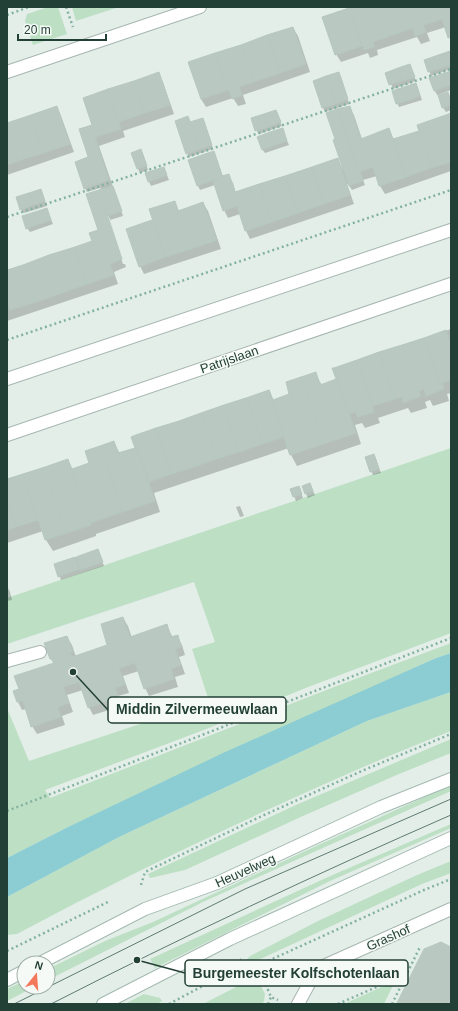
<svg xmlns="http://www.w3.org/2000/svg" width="458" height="1011" viewBox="0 0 458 1011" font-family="Helvetica,sans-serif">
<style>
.green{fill:#bddfc4}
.water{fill:#8ccdd3}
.shadow{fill:#0003;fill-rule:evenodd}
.building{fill:#b9c9c2;stroke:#b6c8bf}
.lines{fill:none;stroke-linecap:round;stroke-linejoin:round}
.minor-casing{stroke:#a6b6b0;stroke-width:14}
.secondary-casing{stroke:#a2bab0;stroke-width:14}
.path{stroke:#84b2a1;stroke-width:2.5;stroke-dasharray:2 3;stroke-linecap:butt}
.minor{stroke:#fff;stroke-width:12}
.secondary{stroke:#fff;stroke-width:12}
.tram{stroke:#5e7b72;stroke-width:1}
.labels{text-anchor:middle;stroke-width:3;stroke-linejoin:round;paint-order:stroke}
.street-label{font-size:13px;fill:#234036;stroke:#f5faf7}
.leader{fill:none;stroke:#234036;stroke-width:1.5}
.callout-dot{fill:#234036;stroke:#f5faf7;stroke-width:1.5}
.callout{fill:#f5faf7;stroke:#234036;stroke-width:1.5}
.callout-label{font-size:14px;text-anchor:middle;font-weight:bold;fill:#234036}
</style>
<rect width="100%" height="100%" fill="#e4eee9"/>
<!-- green -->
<path class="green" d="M 48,7 L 58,7 L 67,34 L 33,45 L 25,21 L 27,14 Z
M 72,7 L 119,7 L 76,21 Z
M 451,448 L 451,633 L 303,689 L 209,728 L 45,790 L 50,798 L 334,687 L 451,643 L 451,653 L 436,658 L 66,828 L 7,858 L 7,708 L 29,761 L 209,701 L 192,649 L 215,642 L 194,582 L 7,644 L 7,598 Z
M 451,692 L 451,731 C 421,743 391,755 361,768 C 244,819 129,874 17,934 L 7,935 L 7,897 L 119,837 L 367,721 Z
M 451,739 L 451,753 L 399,774 L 303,816 L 185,870 L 150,878 L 148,874 L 298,804 Z
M 451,786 L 451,791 L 316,851 L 203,902 L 48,980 L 48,969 L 105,941 L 153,922 L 314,847 L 429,795 Z
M 451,824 L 451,828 L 330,881 L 155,968 L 150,959 L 328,877 Z
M 451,861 L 451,873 L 422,884 L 237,970 L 250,956 L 318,921 L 417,875 Z
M 254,972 L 265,994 L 264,1001 L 262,1004 L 203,1004 L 238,986 Z
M 24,981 L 24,987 L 34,987 L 7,1001 L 7,989 Z
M 395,981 L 384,1004 L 344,1004 Z
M 144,994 L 160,998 L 162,1001 L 157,1004 L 125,1004 Z"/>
<!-- water -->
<path class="water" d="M 451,653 L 451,692 L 367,721 L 119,837 L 7,897 L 7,858 L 66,828 L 223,753 L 436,658 Z"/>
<!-- shadow -->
<path class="shadow" d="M 356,7 L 451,7 L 451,40 L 446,27 L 427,33 L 430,41 L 421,44 L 417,37 L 377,50 L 378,55 L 370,58 L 368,53 L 341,62 L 336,54 Z
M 293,28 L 298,36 L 310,72 L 243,95 L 246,104 L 238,106 L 233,98 L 206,107 L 201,99 L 189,63 Z
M 450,52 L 451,54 L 451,69 L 431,76 L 425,60 Z
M 412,70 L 416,81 L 393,89 L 387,73 Z
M 451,72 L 451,90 L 437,95 L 435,91 Z
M 158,73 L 163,82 L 174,114 L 123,131 L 125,137 L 99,146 L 123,216 L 110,220 L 126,267 L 114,272 L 118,284 L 7,321 L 7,271 L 94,241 L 99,231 L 87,195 L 102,190 L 100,188 L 87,192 L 85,188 L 87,158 L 90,163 L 91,162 L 93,125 L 84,99 ZM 101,199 L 103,199 L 125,264 L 123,264 Z
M 341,77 L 349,104 L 325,112 L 323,108 L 314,81 Z
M 416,84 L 418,88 L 422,100 L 399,107 L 397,103 Z
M 448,94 L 451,101 L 451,110 L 446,112 L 443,108 Z
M 349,107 L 354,115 L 362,139 L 389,130 L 394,140 L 420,131 L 451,115 L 451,171 L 385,194 L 380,186 L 377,176 L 363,180 L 365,185 L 352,190 L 348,184 L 347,184 L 354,204 L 250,239 L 246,231 L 240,214 L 228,218 L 224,210 L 215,185 L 200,190 L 198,186 L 189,160 L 216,157 L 223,177 L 228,175 L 233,183 L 236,193 L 337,159 L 343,169 L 344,168 L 337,140 Z
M 57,108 L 61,116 L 74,152 L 7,175 L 7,124 Z
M 276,111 L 282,126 L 259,134 L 256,130 Z
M 203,119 L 205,123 L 213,149 L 189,157 L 187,153 L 190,123 Z
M 282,129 L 289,145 L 265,153 L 262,149 Z
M 141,150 L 143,154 L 148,170 L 140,173 L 138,169 Z
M 164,168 L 169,180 L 151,186 L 149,182 Z
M 41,190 L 47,206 L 24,213 L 21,209 Z
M 174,202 L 179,211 L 203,203 L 208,211 L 221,249 L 144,274 L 140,266 L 127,229 L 153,220 Z
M 47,209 L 53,224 L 30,232 L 27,228 Z
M 451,329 L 451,393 L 447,394 L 449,401 L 433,406 L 430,400 L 425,402 L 427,408 L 411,413 L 408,408 L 378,418 L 380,423 L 365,428 L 362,423 L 355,425 L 361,444 L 297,466 L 291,455 L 289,448 L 154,493 L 160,512 L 96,534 L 96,536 L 53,551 L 46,540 L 43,531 L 7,543 L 7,480 L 68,460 L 73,470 L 90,464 L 114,442 L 120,454 L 136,448 L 132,437 L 133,437 L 269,391 L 274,401 L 291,395 L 315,374 L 322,385 L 337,380 L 334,369 Z
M 374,455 L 376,459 L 381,473 L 373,475 L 371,471 Z
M 310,484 L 315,495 L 308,498 L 306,494 Z
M 299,487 L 303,498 L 296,501 L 294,496 Z
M 240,506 L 244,516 L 240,517 L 236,507 Z
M 98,550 L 104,566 L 61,580 L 55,565 Z
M 7,588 L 8,588 L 10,592 L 12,600 L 7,601 Z
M 123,618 L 128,626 L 132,638 L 167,626 L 173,638 L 177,636 L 182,645 L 185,655 L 179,657 L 185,674 L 175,677 L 178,687 L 149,696 L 145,688 L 139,671 L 123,676 L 129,693 L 118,696 L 122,706 L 93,715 L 89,707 L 83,690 L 67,695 L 73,712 L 62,716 L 65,725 L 37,734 L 32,726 L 26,709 L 22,710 L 18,702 L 14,692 L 20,690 L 54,664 L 51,659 L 67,637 L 72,645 L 76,657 L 109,645 Z"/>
<!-- building -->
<path class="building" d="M 353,7 L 377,7 L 387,37 L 373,42 L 374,47 L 364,50 L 363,45 L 362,46 L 349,8 Z
M 377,7 L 406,7 L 413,28 L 387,37 Z
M 406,7 L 451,7 L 451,37 L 448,38 L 442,19 L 423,25 L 426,32 L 415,36 Z
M 349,8 L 362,46 L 335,55 L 322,17 Z
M 293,27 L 306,64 L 280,73 L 267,35 Z
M 267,35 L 280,73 L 253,82 L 241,45 Z
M 241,45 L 253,82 L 239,87 L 242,95 L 232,99 L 229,90 L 228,90 L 215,53 Z
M 450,51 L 451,65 L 428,72 L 424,60 Z
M 215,53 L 228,90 L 201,99 L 188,62 Z
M 410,64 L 415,77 L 402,81 L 398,68 Z
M 398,68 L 402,81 L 389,85 L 385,73 Z
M 451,71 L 451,85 L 434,91 L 429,78 Z
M 159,72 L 170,105 L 145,113 L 134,81 Z
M 339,72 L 348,99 L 335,104 L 326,76 Z
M 326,76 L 335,104 L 322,108 L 313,81 Z
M 134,81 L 145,113 L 119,122 L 108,89 Z
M 416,83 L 420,96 L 409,100 L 404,87 Z
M 404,87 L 409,100 L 396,104 L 392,91 Z
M 108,89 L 121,129 L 95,137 L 109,180 L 97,184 L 79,129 L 92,125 L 83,98 Z
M 448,92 L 451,101 L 451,105 L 442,108 L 438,95 Z
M 57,106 L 70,144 L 43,153 L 31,115 Z
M 350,106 L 361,139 L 389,128 L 406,177 L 379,186 L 373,167 L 359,172 L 337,109 Z
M 337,109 L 359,172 L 360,171 L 363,181 L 349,186 L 333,140 L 335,139 L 326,113 Z
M 276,110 L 281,122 L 268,127 L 264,114 Z
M 451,113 L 451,140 L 443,116 Z
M 264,114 L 268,127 L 255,131 L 251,118 Z
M 31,115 L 43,153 L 18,161 L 7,128 L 7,123 Z
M 188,116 L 200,149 L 186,154 L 175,121 Z
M 443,116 L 451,140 L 451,162 L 431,168 L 417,125 Z
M 203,118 L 212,145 L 200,149 L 190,122 Z
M 7,128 L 18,161 L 7,165 Z
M 283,128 L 287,141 L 275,145 L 270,132 Z
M 419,131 L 431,168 L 406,177 L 393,139 Z
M 270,132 L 275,145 L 262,150 L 257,137 Z
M 141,149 L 147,166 L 137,169 L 131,153 Z
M 214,151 L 223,178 L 211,181 L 202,155 Z
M 202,155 L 211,181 L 197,186 L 188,160 Z
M 88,157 L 97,184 L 84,189 L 75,162 Z
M 338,158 L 350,195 L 324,204 L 312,167 Z
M 164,167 L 167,175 L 148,182 L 145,173 Z
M 312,167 L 324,204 L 298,213 L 285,176 Z
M 229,174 L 235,192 L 259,184 L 272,222 L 245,231 L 237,206 L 223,211 L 213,181 L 223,178 L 222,176 Z
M 285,176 L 298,213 L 272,222 L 259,184 Z
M 113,186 L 122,211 L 108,216 L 99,190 Z
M 41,189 L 45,201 L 33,205 L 29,193 Z
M 99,190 L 122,259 L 110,264 L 114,275 L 87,284 L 75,247 L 92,241 L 89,233 L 98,230 L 86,194 Z
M 29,193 L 33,205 L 20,210 L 16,197 Z
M 175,201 L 191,249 L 165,257 L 149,209 Z
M 203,202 L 217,240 L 191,249 L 178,211 Z
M 47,208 L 51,220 L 39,224 L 35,212 Z
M 35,212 L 39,224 L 26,229 L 22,216 Z
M 152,220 L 165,257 L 139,267 L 126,229 Z
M 75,247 L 87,284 L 62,293 L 49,255 Z
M 49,255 L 62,293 L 36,302 L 23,265 Z
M 23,265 L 36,302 L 10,310 L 7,302 L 7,270 Z
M 446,330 L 451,344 L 451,380 L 440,384 L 424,338 Z
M 424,338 L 440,384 L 442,383 L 444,389 L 426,396 L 424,389 L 417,392 L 402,345 Z
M 402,345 L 417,392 L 419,391 L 421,396 L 403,403 L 402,397 L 395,399 L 379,352 Z
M 379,352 L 395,399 L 372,406 L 357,360 Z
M 357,360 L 374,412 L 357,417 L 356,412 L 349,414 L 334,368 Z
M 332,368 L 334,368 L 356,433 L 323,444 L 301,377 L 316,372 L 320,385 L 336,379 Z
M 301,377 L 323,444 L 290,455 L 269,390 L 273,400 L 289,394 L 286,382 Z
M 269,390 L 290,455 L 284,437 L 262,444 L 246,398 Z
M 246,398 L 262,444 L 239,452 L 224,405 Z
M 224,405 L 239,452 L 216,459 L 201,413 Z
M 201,413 L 216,459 L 194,467 L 179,421 Z
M 179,421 L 194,467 L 171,474 L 156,428 Z
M 156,428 L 171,474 L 149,482 L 133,436 Z
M 133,436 L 155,501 L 122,512 L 100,446 L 114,441 L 118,453 L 135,448 L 131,437 Z
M 100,446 L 122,512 L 90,523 L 72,469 L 89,463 L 85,451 Z
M 374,454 L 379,469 L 370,472 L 365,457 Z
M 68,459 L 91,525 L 67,533 L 45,467 Z
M 45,467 L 67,533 L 45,540 L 23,474 Z
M 23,474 L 38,520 L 16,527 L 7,501 L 7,479 Z
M 310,483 L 313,491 L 305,494 L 302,486 Z
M 299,486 L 302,494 L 293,497 L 290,489 Z
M 7,501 L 16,527 L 7,530 Z
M 98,549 L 103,562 L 80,570 L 76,557 Z
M 75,557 L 79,569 L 58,577 L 54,564 Z
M 123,617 L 130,637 L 167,624 L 171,637 L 178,635 L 181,647 L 175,649 L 181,665 L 171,669 L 174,679 L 144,689 L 135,663 L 119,668 L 125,684 L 115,688 L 118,697 L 88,708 L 79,682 L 63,687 L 69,703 L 58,707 L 61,717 L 31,727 L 23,701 L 17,702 L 13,691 L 19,689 L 14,676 L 54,663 L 52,659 L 50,659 L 44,643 L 67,636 L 73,652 L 70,652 L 72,657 L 107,645 L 101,624 Z
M 441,942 L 451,947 L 451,1004 L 399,1004 L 397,1003 L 424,949 Z"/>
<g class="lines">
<defs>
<path id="minor" d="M 7,72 L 200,7
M 7,379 L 451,230
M 7,435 L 451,284
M 7,661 L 40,652
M 298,1004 L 317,969 L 451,909"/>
<path id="secondary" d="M 40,963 L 145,909 L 217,883 L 381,807 L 451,779
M 7,980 L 24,971
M 103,1004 L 230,939 L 451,838"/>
</defs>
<!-- minor casing -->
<use href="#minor" class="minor-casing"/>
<!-- secondary casing -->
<use href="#secondary" class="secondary-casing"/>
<!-- path -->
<path class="path" d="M 66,7 L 73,27
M 7,15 L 29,7
M 7,217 L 451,69
M 7,340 L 451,190
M 7,811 L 451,638
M 141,885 L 145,872 L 262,816 L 364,770 L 451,734
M 7,951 L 110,901
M 258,966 L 271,997 L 278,1000
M 227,973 L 235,976 L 424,890 L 451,879
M 169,1004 L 227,973 L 241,959
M 268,1004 L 271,997
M 338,1004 L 406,974
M 392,1004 L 420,947"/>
<!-- minor -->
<use href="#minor" class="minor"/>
<!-- secondary -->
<use href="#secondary" class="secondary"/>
<!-- tram -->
<path class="tram" d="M 14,1004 L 245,889 L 451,799
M 51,1004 C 182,937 316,874 451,815"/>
</g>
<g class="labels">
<!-- street labels -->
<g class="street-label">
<text transform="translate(229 359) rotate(-19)" y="5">Patrijslaan</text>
<text transform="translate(245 870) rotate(-24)" y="5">Heuvelweg</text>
<text transform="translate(388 937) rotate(-24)" y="5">Grashof</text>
</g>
</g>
<!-- callouts -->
<path class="leader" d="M73 672L108 710M137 960L185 973"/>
<g class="callout-dot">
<circle cx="73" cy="672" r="4"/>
<circle cx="137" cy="960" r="4"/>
</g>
<g class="callout">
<rect x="108" y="697" width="178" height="26" rx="4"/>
<rect x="185" y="960" width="223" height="26" rx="4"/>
</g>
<g class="callout-label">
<text x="197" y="714">Middin Zilvermeeuwlaan</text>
<text x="296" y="978">Burgemeester Kolfschotenlaan</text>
</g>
<!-- border -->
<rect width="458" height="1011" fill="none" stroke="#234036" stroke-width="16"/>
<!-- north arrow -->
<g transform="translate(36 975) rotate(17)"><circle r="19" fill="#f5faf7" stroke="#a1b0aa"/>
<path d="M0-3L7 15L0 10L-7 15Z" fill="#f4785c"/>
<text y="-6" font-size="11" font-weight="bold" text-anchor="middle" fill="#234036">N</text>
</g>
<!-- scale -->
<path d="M18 34v6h88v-6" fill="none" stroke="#234036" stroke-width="2"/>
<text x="24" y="34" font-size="12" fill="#234036" stroke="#f5faf7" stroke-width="3" paint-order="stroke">20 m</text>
</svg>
